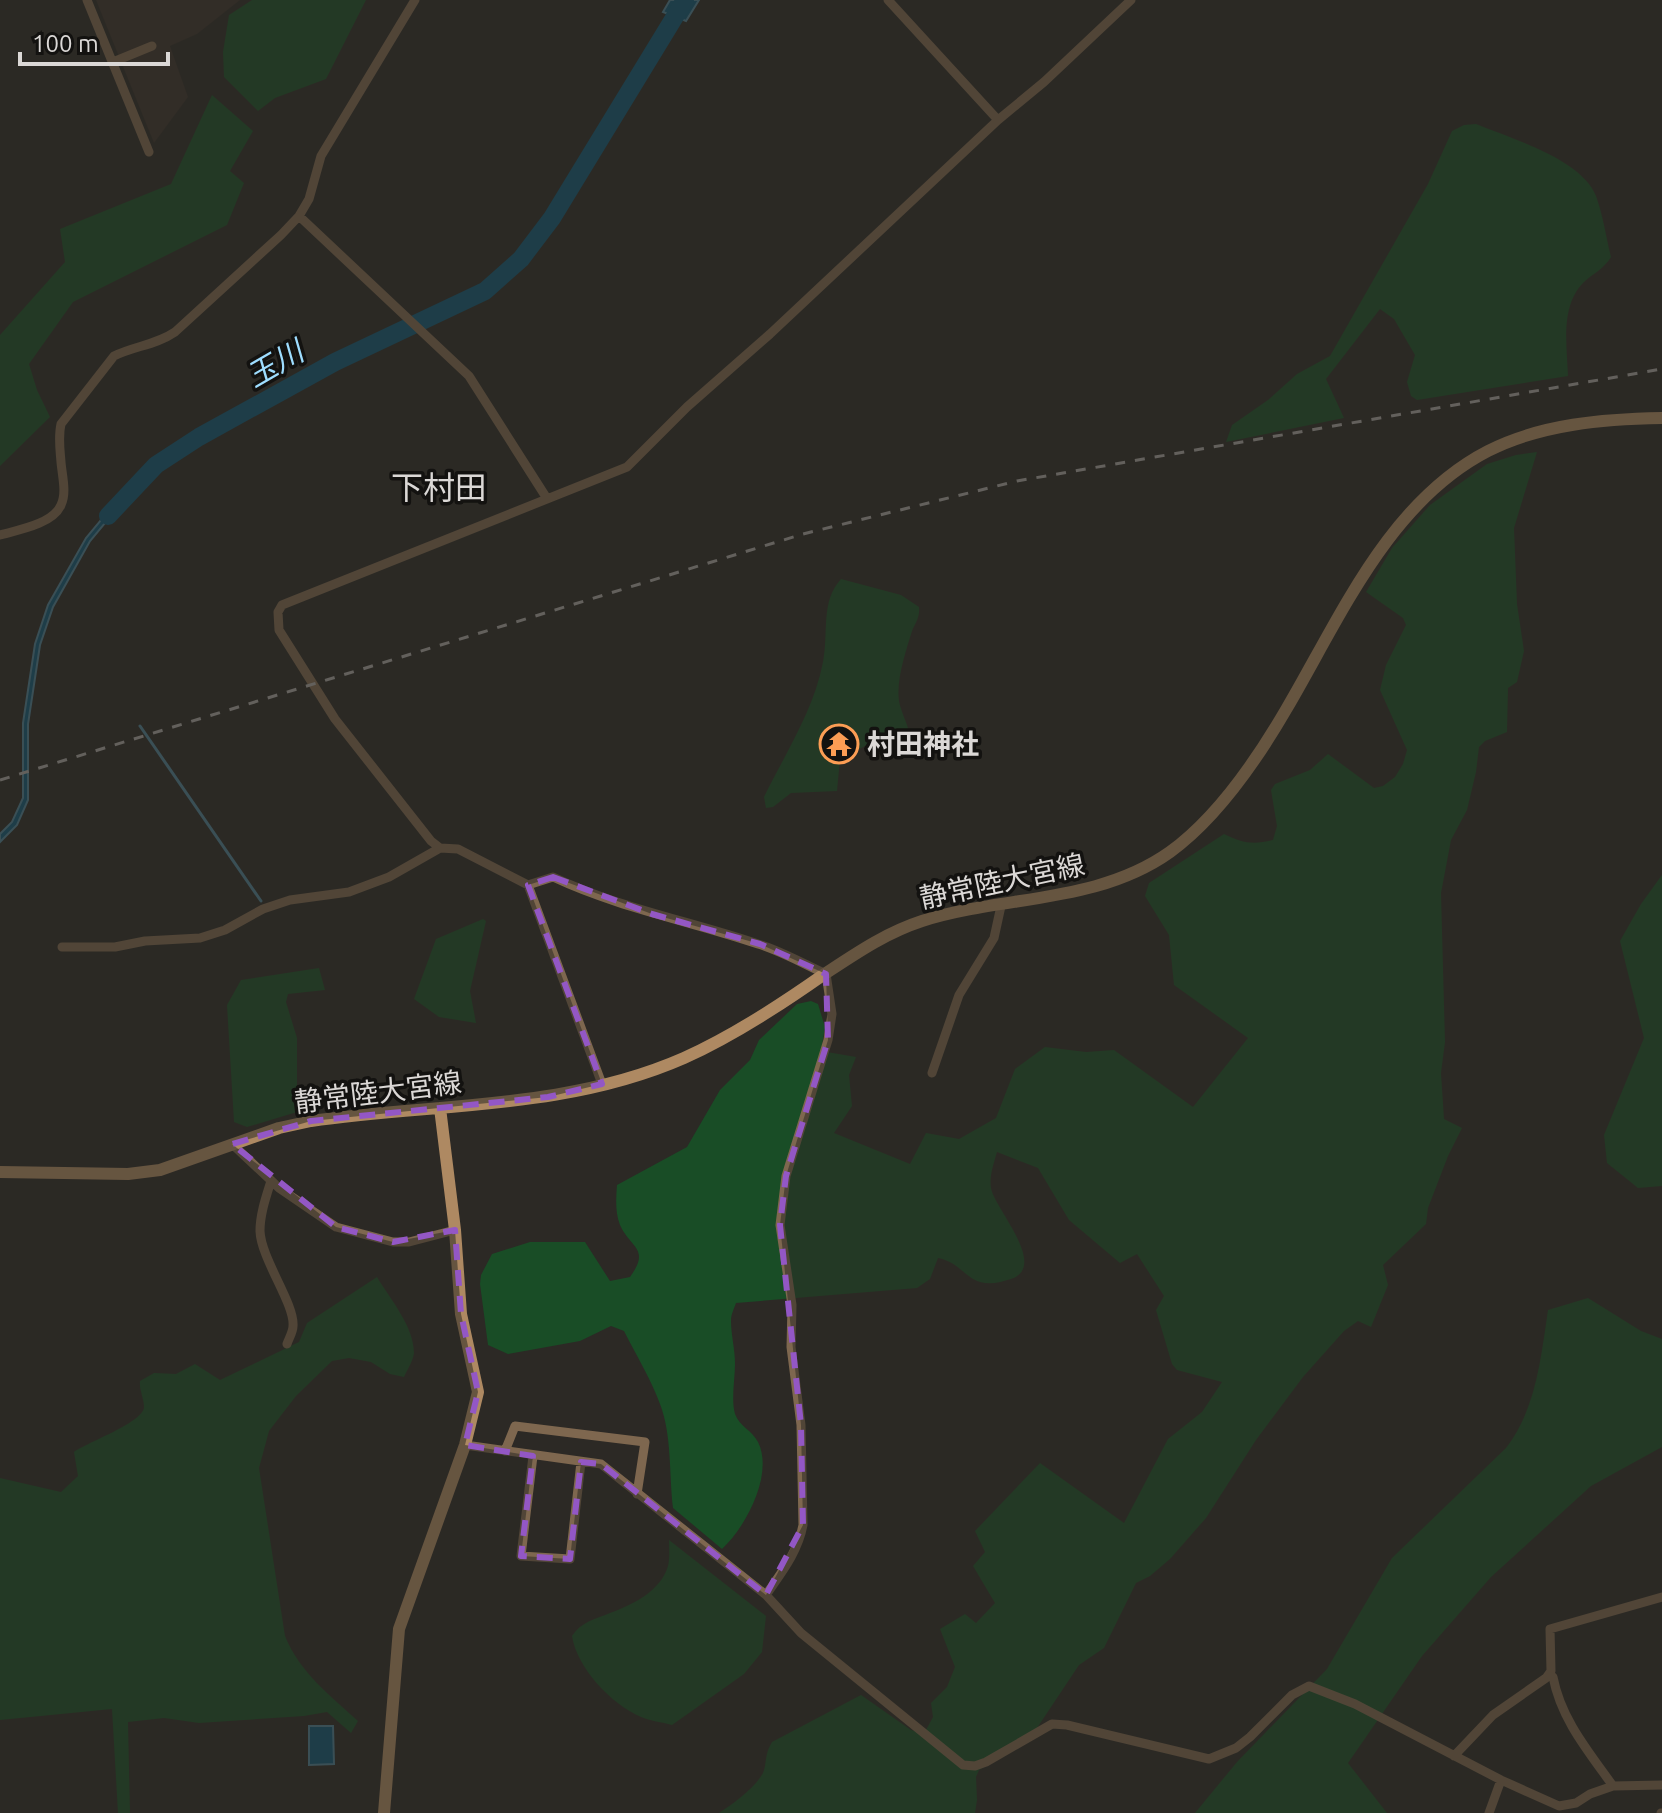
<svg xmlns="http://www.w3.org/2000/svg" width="1662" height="1813" viewBox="0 0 1662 1813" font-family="Ubuntu,'Noto Sans JP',sans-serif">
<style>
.built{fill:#3a312a}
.green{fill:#194d26}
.water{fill:#0e5573;stroke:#4c7c91;stroke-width:2}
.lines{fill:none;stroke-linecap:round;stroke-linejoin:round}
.stream{stroke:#4c7c91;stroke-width:3}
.river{stroke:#0e5573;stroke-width:18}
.street{stroke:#7e674f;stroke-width:9}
.secondary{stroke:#ae8962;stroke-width:12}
.rail{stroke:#a6a3a1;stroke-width:3;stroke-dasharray:10 10;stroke-linecap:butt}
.marked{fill:none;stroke:#9357c5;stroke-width:6;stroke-dasharray:16 10;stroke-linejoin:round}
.labels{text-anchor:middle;stroke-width:7;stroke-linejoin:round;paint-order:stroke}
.poi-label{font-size:28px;font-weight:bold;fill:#dbd8d6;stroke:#131210;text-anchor:start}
.street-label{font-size:28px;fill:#dbd8d6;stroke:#131210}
.water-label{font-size:30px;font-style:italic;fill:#9eddff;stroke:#131210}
.quarter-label{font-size:32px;fill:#dbd8d6;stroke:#131210}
</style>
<rect width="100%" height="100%" fill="#2c2925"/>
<!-- built -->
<path class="built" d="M 96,0 L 240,0 L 197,34 L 170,46 L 188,97 L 154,143 Z"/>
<!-- green -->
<path class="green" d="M 252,0 L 366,0 L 326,79 L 275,98 L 258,111 L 224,77 L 223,52 L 229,15 Z
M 212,95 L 253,131 L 230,171 L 244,183 L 227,225 L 73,302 L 29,364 L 37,390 L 50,417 L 0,466 L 0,335 L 65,262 L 60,229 L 171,184 Z
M 1476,124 C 1510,138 1582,159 1596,196 C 1603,215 1606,237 1611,257 C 1604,269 1592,274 1583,283 C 1560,307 1567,346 1568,376 L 1417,400 L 1411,396 L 1407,382 L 1415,355 L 1394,319 L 1380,309 L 1326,379 L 1344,418 L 1226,442 L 1232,425 L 1268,400 L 1297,374 L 1330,356 L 1428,184 L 1452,131 L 1464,125 Z
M 1537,452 L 1514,528 L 1517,604 L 1524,651 L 1517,682 L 1508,688 L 1507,732 L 1485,741 L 1479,747 L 1476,772 L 1467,810 L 1451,840 L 1441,893 L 1445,1042 L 1441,1073 L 1444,1119 L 1462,1128 L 1448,1156 L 1428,1208 L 1426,1224 L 1383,1265 L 1388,1285 L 1371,1327 L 1358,1321 L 1344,1331 L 1303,1377 L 1256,1440 L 1206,1518 L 1170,1559 L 1150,1576 L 1136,1583 L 1104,1648 L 1079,1665 L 1031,1737 L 1020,1746 L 979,1770 L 976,1777 L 977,1800 L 975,1813 L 719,1813 C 734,1803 754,1789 763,1773 C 767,1764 764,1755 772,1742 L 861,1695 L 911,1730 L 919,1732 L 926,1730 L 933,1717 L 931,1703 L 947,1687 L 955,1667 L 940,1629 L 965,1614 L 976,1623 L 995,1603 L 973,1566 L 985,1552 L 975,1531 L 1040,1463 L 1124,1523 L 1168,1439 L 1202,1412 L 1222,1382 L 1177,1370 L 1172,1364 L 1156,1310 L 1164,1296 L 1137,1254 L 1120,1263 L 1069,1220 L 1038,1168 L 997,1152 C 994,1163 989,1176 991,1188 C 994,1208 1049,1266 1011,1279 C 1001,1282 991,1285 980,1282 C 964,1277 959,1262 938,1258 L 930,1279 L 917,1288 L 736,1303 C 734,1309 731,1314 731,1321 C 731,1335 735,1349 735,1364 C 735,1379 731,1399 735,1414 C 740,1427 752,1430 758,1442 C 774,1474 746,1527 722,1549 L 673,1508 C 669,1474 672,1435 660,1404 C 651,1379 636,1355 624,1331 L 611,1326 L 580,1341 L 508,1354 L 488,1345 L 480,1284 L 481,1275 L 492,1254 L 530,1242 L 585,1242 L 610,1281 L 630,1277 C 651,1248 630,1248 620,1225 C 615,1212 616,1198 617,1185 L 687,1147 L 720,1090 L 750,1060 L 759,1040 L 797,1004 L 811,1001 L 818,1004 L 825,1027 L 821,1051 L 856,1057 L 849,1075 L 852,1106 L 834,1133 L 910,1164 L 926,1133 L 959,1139 L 996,1118 L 1015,1069 L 1045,1047 L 1086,1052 L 1114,1050 L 1193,1107 L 1248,1038 L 1174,985 L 1169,935 L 1145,896 L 1149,883 L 1224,834 C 1242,843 1253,845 1273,840 L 1277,826 L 1271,790 L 1275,784 L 1310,770 L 1328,754 L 1374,788 L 1383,786 L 1395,777 L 1403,764 L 1407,750 L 1380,690 L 1386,665 L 1406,625 L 1403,618 L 1366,592 L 1392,548 L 1430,505 L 1487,464 L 1516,455 Z
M 841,579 L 901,595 L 919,607 C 920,617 916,622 912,631 C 906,651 896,679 899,701 C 902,719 922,745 901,759 C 889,758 880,748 869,744 L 840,759 L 837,791 L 791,793 L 773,807 L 766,808 L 764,797 C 785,754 814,710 823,662 C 829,633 820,602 841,579 Z
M 1662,875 L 1662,1186 L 1638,1188 L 1607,1163 L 1604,1135 L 1644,1038 L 1620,941 L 1641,904 Z
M 483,919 L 486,921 L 470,991 L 476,1023 L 439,1017 L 414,999 L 436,939 Z
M 319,968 L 325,990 L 288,994 L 286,1002 L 297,1038 L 297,1112 L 247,1127 L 234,1122 L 227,1005 L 241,980 Z
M 377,1277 C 390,1299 414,1326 414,1353 C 413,1361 407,1370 404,1377 L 390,1374 L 371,1362 L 349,1358 L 332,1361 L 296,1396 L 269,1431 L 259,1468 L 285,1636 C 300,1673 330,1695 358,1721 L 351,1733 L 327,1712 L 304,1716 L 199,1723 L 164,1718 L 128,1722 L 130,1813 L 118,1813 L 112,1709 L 0,1720 L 0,1478 L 61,1492 L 78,1476 L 74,1452 C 88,1442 144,1422 144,1407 C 144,1398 139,1390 140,1381 L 154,1373 L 176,1374 L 195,1364 L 220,1380 L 299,1342 L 307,1323 Z
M 1588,1298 L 1641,1331 L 1662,1339 L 1662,1447 L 1591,1486 L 1491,1577 L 1422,1656 L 1348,1763 L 1387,1813 L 1195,1813 L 1237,1762 L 1327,1669 L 1392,1558 L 1506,1448 C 1536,1410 1541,1357 1548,1310 Z
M 669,1540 L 766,1616 L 762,1652 L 744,1674 L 672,1725 C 662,1722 650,1721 641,1717 C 611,1704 577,1668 572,1636 C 581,1622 595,1619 610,1613 C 632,1605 661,1591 668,1566 C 670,1558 669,1548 669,1540 Z"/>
<!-- water -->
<path class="water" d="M 670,0 L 699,0 L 686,21 L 663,12 Z
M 121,496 L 125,499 L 90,541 L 53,607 L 40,645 L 28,724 L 28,800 L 17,825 L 0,842 L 0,834 L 12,822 L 23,798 L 23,723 L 35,644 L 48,605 L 86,538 Z
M 309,1726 L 333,1726 L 334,1764 L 309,1765 Z"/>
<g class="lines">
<!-- stream -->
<path class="stream" d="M 140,726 L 261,901"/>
<!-- river -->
<path class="river" d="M 108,516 L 156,465 L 199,437 L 335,362 L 485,291 L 521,259 L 552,218 L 685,0"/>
<!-- street -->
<path class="street" d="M 87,0 L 149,152
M 888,0 L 998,120
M 113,62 L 152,46
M 299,216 L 469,376 L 546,497
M 0,535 C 18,530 53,524 61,505 C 67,493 62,475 61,462 C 60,449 58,437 61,424 L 114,356 C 134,346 156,345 175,332 L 281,235 L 299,216 L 309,199 L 321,156 L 415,0
M 440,848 L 431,841 L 335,719 L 279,630 L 278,612 L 282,605 L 627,467 L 687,407 L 770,334 L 998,120 L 1044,82 L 1131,0
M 528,885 L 553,877 C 619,908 690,921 758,944 C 781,951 804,964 826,974 L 832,1014 L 828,1040 L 786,1176 L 780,1225 L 792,1305 L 791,1347 L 801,1425 L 803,1525 C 798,1552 781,1573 766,1595
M 62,947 L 115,947 L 145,941 L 200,938 L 225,930 L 263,909 L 290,900 L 349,892 L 389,877 L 440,848 L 458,849 L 528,885 L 602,1084
M 932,1073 L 959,995 L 994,938 L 1001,906
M 232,1144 L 279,1188 L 336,1227 L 393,1242 L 409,1242 L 455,1230
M 271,1181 C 266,1197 260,1214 260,1231 C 261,1259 295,1304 293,1326 C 293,1332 289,1338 287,1344
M 465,1445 L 601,1464 L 766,1595 L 801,1633 L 963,1765 L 975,1766 L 986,1762 L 1052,1724 L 1067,1725 L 1209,1759 L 1236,1748 L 1250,1737 L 1292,1695 L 1309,1686 L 1355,1704 L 1501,1780 L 1559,1806 L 1576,1803 L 1590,1794 L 1613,1786 L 1662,1785
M 505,1451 L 515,1426 L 645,1442 L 637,1494
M 533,1456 L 521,1556 L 570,1559 L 581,1462
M 1549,1674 L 1553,1677 C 1561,1719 1588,1751 1613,1786
M 1454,1756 L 1493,1715 L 1546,1678 L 1551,1671 L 1550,1629 L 1662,1597
M 1489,1813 L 1501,1780
M 1661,1813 L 1662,1813"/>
<!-- secondary -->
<path class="secondary" d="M 0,1172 L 128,1174 L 160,1170 L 279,1128 L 311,1121 C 436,1103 566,1110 684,1058 C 733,1036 779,1006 823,975 C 855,954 885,933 922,921 C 1004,895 1097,904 1170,852 C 1217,818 1258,758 1287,708 C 1341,616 1389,502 1488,451 C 1541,424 1604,419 1662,418
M 384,1813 L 399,1629 L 465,1445 L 478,1392 L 461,1314 L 455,1230 L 440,1108"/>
<!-- rail -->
<path class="rail" d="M 0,780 L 803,534 L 1017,481 L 1662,369"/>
</g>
<!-- marked area -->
<path d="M0 0H1662V1813H0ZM 553,877 L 652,914 L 760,944 L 826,974 L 828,1040 L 786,1176 L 780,1225 L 801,1425 L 803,1525 L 766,1595 L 601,1464 L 581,1462 L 570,1559 L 521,1556 L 533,1456 L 465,1445 L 478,1392 L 461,1314 L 455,1230 L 393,1242 L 336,1227 L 232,1144 L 311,1121 L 548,1097 L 602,1084 L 528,885 Z" fill="#2c2925" fill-opacity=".55" fill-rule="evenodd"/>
<path class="marked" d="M 553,877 L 652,914 L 760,944 L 826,974 L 828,1040 L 786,1176 L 780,1225 L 801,1425 L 803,1525 L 766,1595 L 601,1464 L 581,1462 L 570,1559 L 521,1556 L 533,1456 L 465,1445 L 478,1392 L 461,1314 L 455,1230 L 393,1242 L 336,1227 L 232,1144 L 311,1121 L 548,1097 L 602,1084 L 528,885 Z"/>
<!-- icons -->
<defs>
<symbol id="temple-ring" viewBox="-11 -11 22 22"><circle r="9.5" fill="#131210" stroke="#fc9d54" stroke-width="1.5"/><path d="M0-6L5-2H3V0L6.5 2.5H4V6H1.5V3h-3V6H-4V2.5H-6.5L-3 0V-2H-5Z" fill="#fc9d54"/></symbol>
</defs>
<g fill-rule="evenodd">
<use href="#temple-ring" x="817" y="722" width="44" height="44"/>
</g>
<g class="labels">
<!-- poi labels -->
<g class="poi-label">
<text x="867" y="754">村田神社</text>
</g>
<!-- street labels -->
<g class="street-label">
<text transform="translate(1002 881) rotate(-12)" y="10">静常陸大宮線</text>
<text transform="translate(378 1092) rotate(-7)" y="10">静常陸大宮線</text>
</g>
<!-- water labels -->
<g class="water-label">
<text transform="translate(275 364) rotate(-30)" y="10">玉川</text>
</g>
<!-- quarter labels -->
<g class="quarter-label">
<text x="439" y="499">下村田</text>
</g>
</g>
<!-- scale -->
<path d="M20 52v12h148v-12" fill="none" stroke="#dbd8d6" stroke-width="4"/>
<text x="32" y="52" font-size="24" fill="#dbd8d6" stroke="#131210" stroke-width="6" paint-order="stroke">100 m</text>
</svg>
